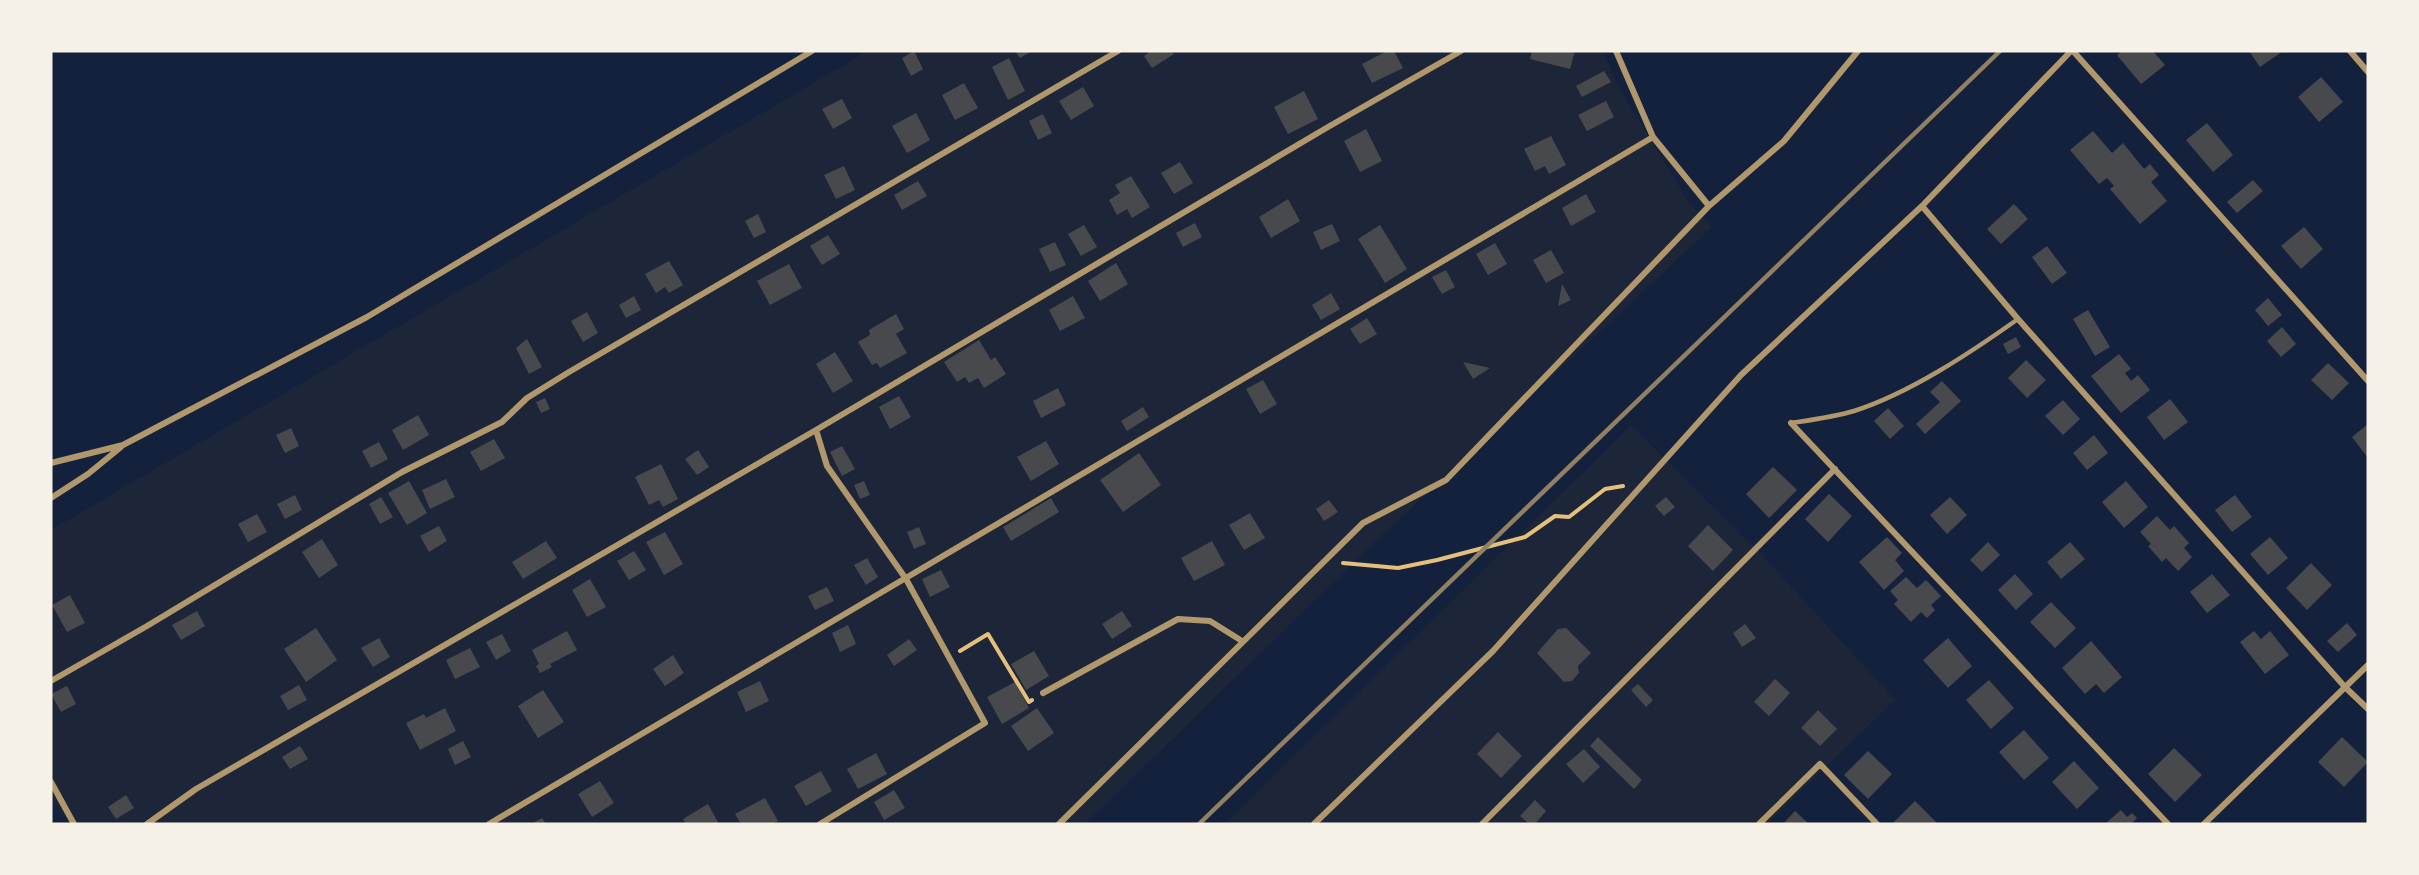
<svg xmlns="http://www.w3.org/2000/svg" width="2419" height="875" viewBox="0 0 2419 875" font-family="'Alegreya Sans',sans-serif">
<style>
.green{fill:#1d2539}
.building{fill:#48494c}
.lines{fill:none;stroke-linecap:round;stroke-linejoin:round}
.path{stroke:#e5c07b;stroke-width:4}
.service{stroke:#b1986c;stroke-width:4.5}
.minor{stroke:#b1986c;stroke-width:6}
.rail{stroke:#918062;stroke-width:4.5}
</style>
<rect width="100%" height="100%" fill="#14213d"/>
<!-- green -->
<path class="green" d="M 868,51 L 1603,51 L 1618,86 L 1690,204 L 1712,227 L 1379,538 L 1085,824 L 72,824 L 51,798 L 51,530 Z
M 1631,425 L 1763,556 L 1895,700 L 1767,824 L 1225,824 Z"/>
<!-- building -->
<path class="building" d="M 914,51 L 923,69 L 911,76 L 902,58 Z
M 1015,51 L 1032,51 L 1020,58 Z
M 1151,51 L 1171,51 L 1174,54 L 1152,68 L 1144,56 Z
M 1387,51 L 1394,51 L 1403,68 L 1372,83 L 1362,64 Z
M 1532,51 L 1575,51 L 1570,69 L 1530,59 Z
M 2122,51 L 2153,51 L 2165,65 L 2141,84 L 2117,55 Z
M 2249,51 L 2283,51 L 2260,67 Z
M 1009,58 L 1025,91 L 1008,100 L 992,67 Z
M 1604,71 L 1611,82 L 1582,97 L 1576,86 Z
M 2321,77 L 2343,102 L 2319,122 L 2298,97 Z
M 964,83 L 978,108 L 955,120 L 942,95 Z
M 1083,87 L 1094,106 L 1071,120 L 1059,101 Z
M 1304,91 L 1318,119 L 1288,134 L 1274,107 Z
M 842,99 L 852,118 L 833,129 L 822,109 Z
M 1606,101 L 1614,117 L 1587,131 L 1578,115 Z
M 916,113 L 930,140 L 907,153 L 892,126 Z
M 1043,114 L 1052,133 L 1038,140 L 1029,121 Z
M 2207,123 L 2233,155 L 2213,172 L 2186,140 Z
M 1366,129 L 1382,161 L 1360,172 L 1344,141 Z
M 2093,131 L 2112,153 L 2123,143 L 2144,169 L 2150,164 L 2159,175 L 2151,182 L 2167,201 L 2140,224 L 2110,189 L 2114,186 L 2107,178 L 2099,184 L 2070,150 Z
M 1551,136 L 1566,165 L 1549,174 L 1545,166 L 1535,171 L 1524,149 Z
M 1180,162 L 1193,183 L 1174,194 L 1161,173 Z
M 844,166 L 855,190 L 836,199 L 824,175 Z
M 1131,176 L 1150,207 L 1132,218 L 1127,209 L 1117,215 L 1109,200 L 1120,193 L 1115,185 Z
M 2253,180 L 2263,191 L 2237,213 L 2227,202 Z
M 918,181 L 927,196 L 902,210 L 894,195 Z
M 1586,194 L 1596,212 L 1571,226 L 1562,208 Z
M 1288,199 L 1300,221 L 1271,238 L 1259,217 Z
M 2014,204 L 2028,219 L 2001,244 L 1987,229 Z
M 758,214 L 766,232 L 754,238 L 745,221 Z
M 1195,223 L 1202,237 L 1183,247 L 1176,233 Z
M 1332,224 L 1340,241 L 1321,250 L 1313,232 Z
M 1084,225 L 1097,247 L 1081,256 L 1068,234 Z
M 1380,225 L 1407,269 L 1385,283 L 1358,239 Z
M 2304,227 L 2323,249 L 2301,269 L 2281,246 Z
M 828,235 L 840,254 L 822,265 L 810,246 Z
M 1055,242 L 1066,265 L 1050,272 L 1039,249 Z
M 1495,243 L 1507,264 L 1488,275 L 1476,254 Z
M 2047,246 L 2067,273 L 2052,284 L 2032,257 Z
M 1551,250 L 1564,273 L 1546,283 L 1533,260 Z
M 669,261 L 683,285 L 669,293 L 665,287 L 656,293 L 645,274 Z
M 1116,263 L 1128,284 L 1100,301 L 1088,281 Z
M 789,264 L 802,288 L 770,305 L 757,281 Z
M 1446,270 L 1455,287 L 1442,294 L 1432,277 Z
M 1562,284 L 1571,300 L 1558,306 Z
M 1331,293 L 1340,309 L 1321,320 L 1312,305 Z
M 634,296 L 641,310 L 626,318 L 619,305 Z
M 1073,296 L 1085,318 L 1060,331 L 1049,310 Z
M 2268,298 L 2282,315 L 2268,326 L 2255,310 Z
M 2088,310 L 2110,347 L 2095,356 L 2073,319 Z
M 587,312 L 598,333 L 583,342 L 571,321 Z
M 896,314 L 904,329 L 896,334 L 907,353 L 880,368 L 877,363 L 872,365 L 858,342 L 870,335 L 869,330 Z
M 1367,318 L 1377,334 L 1360,344 L 1350,329 Z
M 2282,327 L 2296,344 L 2281,357 L 2267,341 Z
M 2016,337 L 2021,347 L 2008,354 L 2003,344 Z
M 527,339 L 542,367 L 529,374 L 516,348 Z
M 979,340 L 991,360 L 995,357 L 1006,374 L 984,388 L 978,378 L 969,383 L 965,377 L 957,382 L 944,362 Z
M 835,352 L 853,381 L 833,393 L 816,364 Z
M 2119,354 L 2131,369 L 2125,373 L 2131,381 L 2138,375 L 2150,390 L 2121,413 L 2091,376 Z
M 2026,360 L 2046,380 L 2027,398 L 2008,378 Z
M 1463,362 L 1490,368 L 1473,379 Z
M 2328,363 L 2349,383 L 2332,400 L 2311,380 Z
M 1263,380 L 1277,404 L 1260,414 L 1246,389 Z
M 1942,381 L 1961,401 L 1925,434 L 1916,424 L 1940,402 L 1930,392 Z
M 1058,388 L 1066,405 L 1041,418 L 1033,401 Z
M 899,396 L 911,417 L 890,429 L 879,407 Z
M 545,398 L 550,409 L 541,413 L 536,402 Z
M 2170,399 L 2188,422 L 2164,440 L 2147,417 Z
M 2063,400 L 2080,419 L 2063,435 L 2045,416 Z
M 1143,407 L 1149,417 L 1127,431 L 1121,421 Z
M 1888,408 L 1904,426 L 1890,439 L 1874,421 Z
M 418,415 L 429,435 L 403,450 L 392,430 Z
M 2368,424 L 2368,458 L 2352,437 Z
M 291,428 L 299,446 L 285,453 L 276,435 Z
M 2094,435 L 2108,453 L 2087,470 L 2073,453 Z
M 494,439 L 505,458 L 481,471 L 470,452 Z
M 1046,441 L 1059,464 L 1031,481 L 1017,457 Z
M 379,442 L 388,459 L 371,468 L 362,451 Z
M 842,446 L 855,469 L 842,476 L 830,452 Z
M 698,450 L 709,467 L 697,475 L 685,459 Z
M 1139,453 L 1161,485 L 1123,512 L 1100,480 Z
M 661,464 L 678,499 L 663,507 L 659,500 L 649,505 L 635,477 Z
M 1773,467 L 1797,490 L 1769,518 L 1746,494 Z
M 446,479 L 455,497 L 430,509 L 422,490 Z
M 409,481 L 427,513 L 407,525 L 388,493 Z
M 864,481 L 870,495 L 860,499 L 854,485 Z
M 2126,481 L 2148,507 L 2124,528 L 2102,502 Z
M 1829,494 L 1852,516 L 1828,542 L 1805,519 Z
M 295,495 L 302,510 L 285,519 L 277,504 Z
M 2235,495 L 2252,517 L 2232,532 L 2215,510 Z
M 381,497 L 393,517 L 380,524 L 369,504 Z
M 1666,497 L 1675,507 L 1664,516 L 1655,506 Z
M 1950,497 L 1967,515 L 1947,534 L 1930,515 Z
M 1051,498 L 1059,512 L 1011,541 L 1003,527 Z
M 1329,500 L 1338,512 L 1324,521 L 1316,509 Z
M 1250,513 L 1265,538 L 1244,550 L 1229,525 Z
M 257,514 L 267,532 L 248,542 L 238,524 Z
M 2157,516 L 2170,530 L 2174,526 L 2189,543 L 2184,548 L 2192,557 L 2178,571 L 2166,558 L 2162,562 L 2148,546 L 2151,544 L 2140,532 Z
M 1708,525 L 1733,550 L 1713,571 L 1688,546 Z
M 439,526 L 447,541 L 429,552 L 420,536 Z
M 919,527 L 926,544 L 914,549 L 907,532 Z
M 665,532 L 683,564 L 664,575 L 646,542 Z
M 1887,537 L 1902,553 L 1895,560 L 1904,571 L 1884,590 L 1859,562 Z
M 2270,537 L 2288,558 L 2268,575 L 2250,554 Z
M 322,539 L 338,565 L 319,578 L 302,552 Z
M 546,541 L 557,558 L 523,579 L 512,562 Z
M 1212,541 L 1225,565 L 1194,581 L 1181,558 Z
M 1988,542 L 2000,555 L 1982,572 L 1970,560 Z
M 2070,542 L 2085,559 L 2061,579 L 2047,562 Z
M 634,551 L 646,570 L 629,580 L 617,561 Z
M 867,558 L 878,577 L 866,585 L 854,565 Z
M 2311,563 L 2332,585 L 2307,610 L 2286,588 Z
M 941,570 L 950,587 L 930,597 L 922,579 Z
M 2015,574 L 2033,594 L 2016,610 L 1998,590 Z
M 2212,574 L 2230,595 L 2207,613 L 2190,592 Z
M 1906,577 L 1917,588 L 1926,580 L 1941,596 L 1931,605 L 1935,610 L 1927,618 L 1921,612 L 1911,622 L 1894,604 L 1898,600 L 1890,591 Z
M 590,579 L 606,607 L 587,617 L 572,590 Z
M 827,587 L 834,601 L 815,610 L 808,596 Z
M 70,595 L 85,623 L 67,632 L 52,605 Z
M 2051,602 L 2076,628 L 2055,648 L 2030,622 Z
M 197,611 L 205,626 L 181,640 L 172,625 Z
M 1122,611 L 1132,626 L 1112,639 L 1102,624 Z
M 2347,623 L 2357,635 L 2338,652 L 2327,641 Z
M 1745,624 L 1756,638 L 1742,647 L 1733,633 Z
M 848,625 L 856,644 L 840,652 L 832,633 Z
M 316,628 L 337,660 L 306,682 L 284,649 Z
M 1566,628 L 1591,653 L 1578,666 L 1579,673 L 1572,681 L 1564,682 L 1537,653 L 1558,629 Z
M 567,631 L 577,650 L 550,664 L 552,667 L 540,673 L 536,666 L 539,664 L 532,650 Z
M 2254,631 L 2261,639 L 2270,631 L 2289,655 L 2265,674 L 2240,642 Z
M 502,634 L 511,651 L 496,660 L 486,642 Z
M 379,638 L 390,657 L 373,667 L 361,648 Z
M 1948,638 L 1972,666 L 1948,688 L 1923,660 Z
M 909,639 L 917,650 L 894,666 L 887,655 Z
M 2091,641 L 2122,677 L 2104,693 L 2096,684 L 2085,694 L 2062,668 Z
M 470,648 L 480,667 L 455,679 L 446,660 Z
M 1034,651 L 1049,676 L 1026,690 L 1011,664 Z
M 673,655 L 684,673 L 665,686 L 653,669 Z
M 1775,679 L 1790,693 L 1769,716 L 1754,702 Z
M 1989,680 L 2014,708 L 1991,729 L 1966,700 Z
M 760,681 L 769,701 L 746,712 L 737,692 Z
M 1015,682 L 1029,708 L 1002,724 L 987,697 Z
M 1638,684 L 1653,700 L 1646,707 L 1631,690 Z
M 299,685 L 307,700 L 288,710 L 280,696 Z
M 67,686 L 76,704 L 61,712 L 51,694 Z
M 543,690 L 564,722 L 538,738 L 518,706 Z
M 445,708 L 456,731 L 420,750 L 406,723 L 424,714 L 426,718 Z
M 1037,708 L 1054,733 L 1028,751 L 1011,726 Z
M 1818,710 L 1837,729 L 1820,746 L 1801,728 Z
M 2024,730 L 2049,758 L 2024,780 L 1999,752 Z
M 1498,732 L 1522,756 L 1501,778 L 1477,754 Z
M 1598,737 L 1642,780 L 1634,789 L 1590,746 Z
M 2342,737 L 2368,762 L 2344,787 L 2318,762 Z
M 463,741 L 471,757 L 455,765 L 448,749 Z
M 300,746 L 308,759 L 290,769 L 282,757 Z
M 2174,748 L 2202,775 L 2175,802 L 2148,774 Z
M 1584,749 L 1600,767 L 1583,783 L 1566,764 Z
M 1868,751 L 1892,774 L 1868,799 L 1844,775 Z
M 876,753 L 887,774 L 858,789 L 847,769 Z
M 2074,761 L 2099,788 L 2077,809 L 2052,782 Z
M 821,771 L 832,791 L 806,806 L 794,786 Z
M 600,781 L 614,803 L 592,817 L 578,794 Z
M 894,790 L 905,808 L 884,820 L 874,802 Z
M 126,795 L 134,808 L 116,819 L 108,807 Z
M 765,798 L 778,821 L 772,824 L 741,824 L 735,814 Z
M 1535,800 L 1546,811 L 1535,824 L 1529,824 L 1520,816 Z
M 1915,801 L 1938,824 L 1892,824 Z
M 708,804 L 719,824 L 686,824 L 683,819 Z
M 2121,810 L 2127,817 L 2132,813 L 2137,818 L 2131,824 L 2105,824 Z
M 1795,811 L 1809,824 L 1783,824 Z
M 542,818 L 546,824 L 531,824 Z"/>
<g class="lines">
<!-- path -->
<path class="path" d="M 1343,563 L 1398,568 L 1437,560 L 1525,537 L 1555,516 L 1569,517 L 1605,489 L 1623,486
M 960,651 L 988,634 L 1029,702 L 1032,700"/>
<!-- service -->
<path class="service" d="M 1791,423 C 1811,420 1834,417 1854,411 C 1910,393 1970,353 2018,319"/>
<!-- minor -->
<path class="minor" d="M 1616,51 L 1653,137 L 1709,206
M 2073,51 L 2368,381
M 2350,51 L 2368,72
M 1922,206 L 2018,319 L 2345,687 L 2368,709
M 1791,423 L 2168,824
M 816,430 L 827,466 L 906,579 L 985,723 L 820,824
M 51,463 L 123,445 L 367,317 L 812,51
M 51,498 L 88,474 L 121,447
M 51,681 L 147,626 L 402,472 L 502,422 L 527,398 L 569,372 L 1118,51
M 1043,693 L 1178,619 L 1210,621 L 1242,641
M 51,782 L 74,824
M 147,824 L 196,789 L 816,430 L 1328,127 L 1461,51
M 489,824 L 1653,137
M 1059,824 L 1363,523 L 1446,480 L 1709,206 L 1784,141 L 1858,51
M 1314,824 L 1493,651 L 1741,375 L 1922,206 L 2071,51
M 1482,824 L 1835,469
M 1759,824 L 1820,764 L 1877,824
M 2204,824 L 2368,665"/>
<!-- rail -->
<path class="rail" d="M 1199,824 L 2000,51"/>
</g>
<!-- border -->
<rect width="2419" height="875" fill="none" stroke="#f6f1e7" stroke-width="105"/>
</svg>
